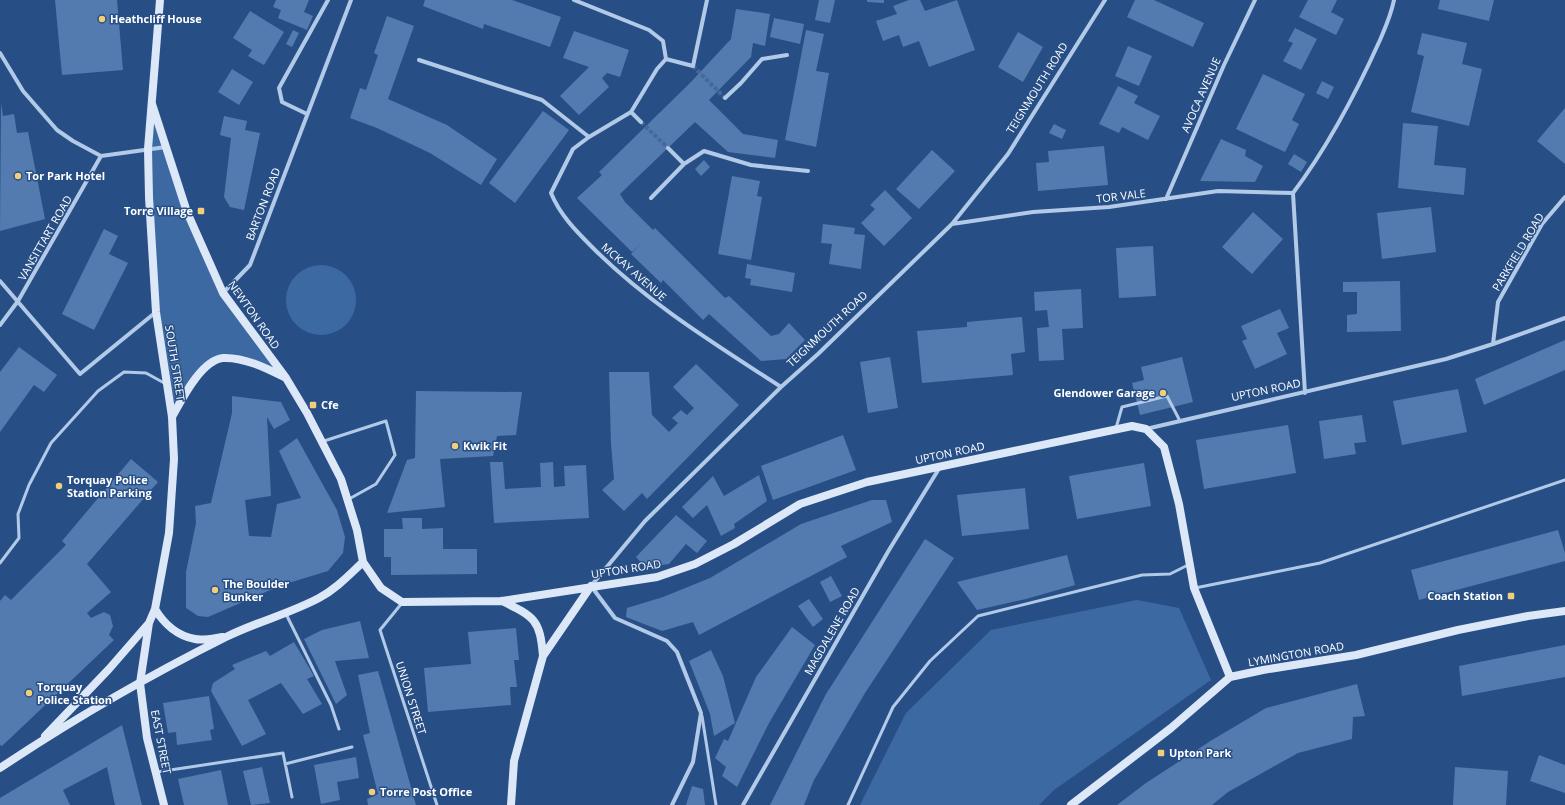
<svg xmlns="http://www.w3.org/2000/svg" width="1565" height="805" viewBox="0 0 1565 805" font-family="'Open Sans',sans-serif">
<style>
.green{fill:#3c69a2}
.building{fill:#547baf}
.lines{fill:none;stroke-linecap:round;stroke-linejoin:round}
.street-tunnel{stroke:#476998;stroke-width:4;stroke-dasharray:4 2;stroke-linecap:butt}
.lane{stroke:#b2cae8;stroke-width:3}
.street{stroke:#b2cae8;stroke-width:4}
.secondary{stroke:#dce7f7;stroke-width:8}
.poi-dot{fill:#f0cf78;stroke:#274f86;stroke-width:1.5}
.labels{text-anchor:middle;stroke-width:3;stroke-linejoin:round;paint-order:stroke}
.poi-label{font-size:11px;font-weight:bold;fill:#fff;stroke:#274f86;text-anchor:start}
.street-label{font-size:11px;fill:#fff;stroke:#274f86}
</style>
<rect width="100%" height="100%" fill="#274f86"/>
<!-- green -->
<path class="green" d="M 152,104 L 187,212 L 223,293 L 286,378 L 256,363 L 222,358 L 189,385 L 172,417 L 156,312 L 149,197 Z
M286 300a35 35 0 1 1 70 0a35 35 0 1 1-70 0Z
M 1137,600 L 1179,608 L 1211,680 L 1054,790 L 1039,805 L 860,805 L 906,713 L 991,630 Z"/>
<!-- building -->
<path class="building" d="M 55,0 L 117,0 L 123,70 L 62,75 Z
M 276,0 L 309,0 L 304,12 L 313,16 L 307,30 L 278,18 L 281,10 L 273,7 Z
M 425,0 L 512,0 L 561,17 L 550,47 L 484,24 L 483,29 L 423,6 Z
M 819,0 L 835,0 L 830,23 L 815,20 Z
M 867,0 L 884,0 L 884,3 L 867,2 Z
M 909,0 L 920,0 L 925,11 L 957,0 L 975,50 L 929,67 L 919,41 L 903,47 L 899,35 L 883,41 L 876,21 L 897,14 L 893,6 Z
M 1135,0 L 1154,0 L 1204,23 L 1193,47 L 1127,17 Z
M 1308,0 L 1337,0 L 1331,12 L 1344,19 L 1336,35 L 1299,17 Z
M 1440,0 L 1494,0 L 1489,21 L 1438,9 Z
M 736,9 L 770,14 L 765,46 L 753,43 L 751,57 L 709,100 L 743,134 L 778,140 L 775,158 L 728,152 L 695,122 L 620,194 L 625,202 L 653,230 L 655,228 L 725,298 L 729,296 L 771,336 L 779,334 L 789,323 L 805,340 L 786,359 L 761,361 L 709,314 L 703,320 L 663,280 L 661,283 L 631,254 L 641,243 L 632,252 L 577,198 L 602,175 L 599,172 L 691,82 L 731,39 Z
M 250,11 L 284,32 L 264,65 L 248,56 L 252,50 L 233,38 Z
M 387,16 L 414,26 L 388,99 L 447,125 L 497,159 L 481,185 L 430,153 L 377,128 L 350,118 L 360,88 L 366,90 L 378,55 L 374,53 Z
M 774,18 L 804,24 L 800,44 L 770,37 Z
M 1295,28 L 1317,39 L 1301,70 L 1283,61 L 1293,43 L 1288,41 Z
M 293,30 L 299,33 L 292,47 L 286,44 Z
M 806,30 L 824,34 L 816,71 L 829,73 L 816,147 L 785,140 Z
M 574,31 L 629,50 L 620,77 L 607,73 L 602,78 L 609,87 L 579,115 L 560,96 L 589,67 L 563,58 Z
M 1018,32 L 1043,47 L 1023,82 L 998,67 Z
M 1422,33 L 1467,43 L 1462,64 L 1482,69 L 1469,126 L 1411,112 L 1424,56 L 1417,54 Z
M 1128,46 L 1152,56 L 1139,86 L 1115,76 Z
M 232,69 L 253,82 L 239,105 L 218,92 Z
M 1263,74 L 1305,94 L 1292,120 L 1299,124 L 1285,152 L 1236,129 Z
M 1322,81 L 1334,87 L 1328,99 L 1316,93 Z
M 1118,86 L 1138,96 L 1134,103 L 1160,116 L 1148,140 L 1122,127 L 1119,133 L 1099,124 Z
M 1,103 L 3,116 L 14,114 L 17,133 L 28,132 L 45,219 L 0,231 Z
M 1565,108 L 1565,164 L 1537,141 Z
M 543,111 L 569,130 L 515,203 L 489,183 Z
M 224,116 L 247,121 L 245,130 L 260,133 L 244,210 L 230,207 L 224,197 L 231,138 L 220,135 Z
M 1403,123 L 1438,126 L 1434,165 L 1466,168 L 1464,195 L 1398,188 Z
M 1054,124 L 1066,130 L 1062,139 L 1049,133 Z
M 1221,139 L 1246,150 L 1245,156 L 1263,166 L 1255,182 L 1200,181 Z
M 1104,146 L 1108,185 L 1038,191 L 1036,163 L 1049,162 L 1048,151 Z
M 932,150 L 955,171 L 919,209 L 896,189 Z
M 1294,154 L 1307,162 L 1301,172 L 1288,164 Z
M 704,160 L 710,167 L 701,176 L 695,169 Z
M 732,176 L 760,181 L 757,196 L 762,197 L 751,260 L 718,254 Z
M 885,190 L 912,218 L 884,246 L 861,223 L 875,209 L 870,205 Z
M 1431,207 L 1436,252 L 1382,259 L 1377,213 Z
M 1253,212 L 1283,239 L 1252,274 L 1222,247 Z
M 823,224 L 855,228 L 854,234 L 865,235 L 861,269 L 829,264 L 832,244 L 821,243 Z
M 104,229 L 118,236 L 109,254 L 128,263 L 94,330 L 62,314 Z
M 1153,246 L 1156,296 L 1119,298 L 1116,248 Z
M 747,264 L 795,273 L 792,292 L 750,285 L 751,279 L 745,278 Z
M 1400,281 L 1401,331 L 1347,332 L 1347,315 L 1357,314 L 1357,292 L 1343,292 L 1343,282 Z
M 1081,289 L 1083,328 L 1062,329 L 1064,360 L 1039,361 L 1037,328 L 1049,327 L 1047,310 L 1035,311 L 1034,292 Z
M 1280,309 L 1289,328 L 1277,333 L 1287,354 L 1255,369 L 1242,341 L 1247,339 L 1241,326 Z
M 1022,317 L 1025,352 L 1011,354 L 1013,375 L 922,383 L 917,331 L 967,327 L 967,322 Z
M 1565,340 L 1565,370 L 1484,405 L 1475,379 Z
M 19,347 L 57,375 L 44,392 L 34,385 L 0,432 L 0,372 Z
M 890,357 L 898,408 L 868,413 L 860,362 Z
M 1182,357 L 1193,402 L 1140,415 L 1132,383 L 1144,380 L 1141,367 Z
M 696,364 L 739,405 L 647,499 L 642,493 L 624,511 L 602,490 L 614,479 L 611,444 L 609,372 L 649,372 L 652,415 L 669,432 L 678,423 L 672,418 L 681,410 L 687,415 L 694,408 L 673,387 Z
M 1458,389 L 1467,432 L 1402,445 L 1393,401 Z
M 416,391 L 522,392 L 516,435 L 497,436 L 493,456 L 440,459 L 445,507 L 387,513 L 407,460 L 415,458 Z
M 232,396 L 281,402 L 290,420 L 274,429 L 267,417 L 271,496 L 245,500 L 249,536 L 271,537 L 277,504 L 301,498 L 279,451 L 297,438 L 337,510 L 345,537 L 343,553 L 328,571 L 282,585 L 208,617 L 198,616 L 186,608 L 186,572 L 196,523 L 195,506 L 211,503 L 232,413 Z
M 1362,415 L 1366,442 L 1354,443 L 1356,454 L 1324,459 L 1319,421 Z
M 1288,425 L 1296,473 L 1204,489 L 1196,440 Z
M 843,435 L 856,470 L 773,500 L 761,466 Z
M 131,459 L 158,482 L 87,564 L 111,592 L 87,613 L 91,618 L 104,612 L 110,615 L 113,626 L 109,635 L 114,640 L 2,746 L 0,745 L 0,601 L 5,595 L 11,600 L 66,545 L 62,541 Z
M 490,462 L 503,462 L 505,489 L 541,487 L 540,463 L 553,462 L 554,487 L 565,486 L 564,466 L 586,465 L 589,518 L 494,523 Z
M 1144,463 L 1151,506 L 1077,519 L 1069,476 Z
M 759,475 L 767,501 L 734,524 L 735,528 L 721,536 L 707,505 L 693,518 L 682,507 L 713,476 L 724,496 Z
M 1025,488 L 1029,529 L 962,536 L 957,495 Z
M 872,500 L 886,500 L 892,522 L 841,546 L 847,557 L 699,635 L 693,622 L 662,631 L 626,617 L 627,608 L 663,597 L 710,578 L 801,524 Z
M 676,515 L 707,541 L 697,553 L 686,544 L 669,564 L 645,567 L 636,557 Z
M 402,518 L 422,518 L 422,529 L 443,528 L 443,549 L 477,549 L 477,574 L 391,575 L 391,557 L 384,557 L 384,529 L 403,529 Z
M 1558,530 L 1565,553 L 1565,561 L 1419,600 L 1411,570 Z
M 925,539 L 954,558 L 865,693 L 814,780 L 804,805 L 770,805 L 826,694 Z
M 1067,555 L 1075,585 L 1026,599 L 977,610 L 957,582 Z
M 831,576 L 842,596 L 830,602 L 820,582 Z
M 809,599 L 823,619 L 813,627 L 798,606 Z
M 360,621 L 369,658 L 335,661 L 347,695 L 336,704 L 304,639 L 322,630 Z
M 792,627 L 815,645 L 769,723 L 737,787 L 722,776 L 726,767 L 715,758 L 724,739 L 728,741 L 756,677 Z
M 516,628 L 519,660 L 514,660 L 517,687 L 510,687 L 511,705 L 428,712 L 424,668 L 471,664 L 468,632 Z
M 294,642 L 314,676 L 307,679 L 322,704 L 303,714 L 281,683 L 248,700 L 266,734 L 242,746 L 211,691 L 213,683 L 235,669 L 232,665 L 266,651 L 270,656 Z
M 1565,645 L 1565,677 L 1462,696 L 1459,666 Z
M 711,650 L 723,676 L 735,723 L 714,736 L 710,714 L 689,661 Z
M 378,671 L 394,727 L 416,805 L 368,805 L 367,799 L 378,794 L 363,735 L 370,733 L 358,675 Z
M 1357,684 L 1365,716 L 1353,717 L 1352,739 L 1298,753 L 1228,792 L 1212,805 L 1117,805 L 1146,783 L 1212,740 L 1266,708 Z
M 209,696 L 214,729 L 210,730 L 212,740 L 177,745 L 176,732 L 168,733 L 163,703 Z
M 122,725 L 142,805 L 115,805 L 107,767 L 63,790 L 70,805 L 0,805 L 0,798 Z
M 1539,755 L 1565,765 L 1565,793 L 1530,781 Z
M 356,757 L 359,778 L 337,782 L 340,800 L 321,804 L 314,765 Z
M 262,767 L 270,803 L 251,805 L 243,771 Z
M 1455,767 L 1508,771 L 1506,805 L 1453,805 Z
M 221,770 L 228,805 L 184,805 L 178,779 Z
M 692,786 L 703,789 L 705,805 L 686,805 Z"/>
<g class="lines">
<!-- street-tunnel -->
<path class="street-tunnel" d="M 693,66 L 725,98
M 641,122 L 668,148"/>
<!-- lane -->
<path class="lane" d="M 1116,428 L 1122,407 L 1167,396 L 1180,421
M 324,441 L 386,421 L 395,455 L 376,484 L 349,499
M 0,563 L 19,538 L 18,514 L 29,485 L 51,443 L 98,391 L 124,372 L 146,373 L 166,384
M 1195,588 L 1320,563 L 1565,480
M 402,603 L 380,630 L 437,805
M 286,614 L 331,705 L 339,729
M 702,716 L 716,805
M 285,764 L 352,747
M 157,772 L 283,753 L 292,797
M 848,805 L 893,707 L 930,661 L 978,616 L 1142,575 L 1170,574 L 1188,565"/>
<!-- street -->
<path class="street" d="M 574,0 L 649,30 L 663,41 L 666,59 L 657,69 L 631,112 L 589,137 L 573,149 L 551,193 C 560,215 576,231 593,248 C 648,303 715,344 781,387
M 0,53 L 23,91 L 57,130 L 73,141 L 101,156 L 166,147
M 666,59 L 693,66 L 707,0
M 419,60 L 542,100 L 589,137
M 725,98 L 741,83 L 762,59 L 787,55
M 631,112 L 641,122
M 307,114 L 282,102 L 279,88 L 328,0
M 668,148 L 684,164 L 704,151 L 751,165 L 808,171
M 1293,193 L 1305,393
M 651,198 L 684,164
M 1166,199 L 1224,65 L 1255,0
M 952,224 L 1033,212 L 1109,207 L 1218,191 L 1293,193 C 1327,148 1357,91 1380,40 C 1386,26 1391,15 1394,0
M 0,281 L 80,374 L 156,312
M 223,293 L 250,265 L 351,0
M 0,325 L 18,301 L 101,156
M 1493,344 L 1498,302 L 1542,224 L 1565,197
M 1146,429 L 1446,359 L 1493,344 L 1565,318
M 672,805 L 693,762 L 701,713 L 677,652 L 667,641 L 615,618 L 591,586 L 645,521 L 781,387 L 818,354 L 952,224 L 1008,154 L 1105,0
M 743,805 L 889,550 L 940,467"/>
<!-- secondary -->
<path class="secondary" d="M 160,0 L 148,149 L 149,197 L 156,312 L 172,417 L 174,459 L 169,533 L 155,609 L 149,623 L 140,683 L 147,738 L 164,805
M 152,104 L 187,212 L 223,293 L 286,378 L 307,413 L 341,479 L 357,530 L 363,562 L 381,588 L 402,602 L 502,601 L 657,577 L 695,564 L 734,544 L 800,504 L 867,482 L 1132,426 L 1146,429 L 1164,447 L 1179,504 L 1194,588 L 1230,677
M 172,417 C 181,401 201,360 223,358 C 244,357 266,368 284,377
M 502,601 C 535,617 540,620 543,656
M 155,609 C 164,624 178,636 195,639 C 203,641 215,638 223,637
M 45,736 L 109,669 L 149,623
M 0,768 C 72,720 148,676 226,637 C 256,622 289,614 319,598 C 336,589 349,575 363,562
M 511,805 L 514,761 L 543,656 L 591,586
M 1071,805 L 1171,728 L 1230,677 L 1263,670 L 1356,655 L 1458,630 L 1528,616 L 1565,611"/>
</g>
<!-- markers -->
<g class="poi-dot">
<circle cx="102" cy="19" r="4"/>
<circle cx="18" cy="176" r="4"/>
<rect x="197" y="207" width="8" height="8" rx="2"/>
<circle cx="1163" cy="393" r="4"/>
<rect x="309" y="401" width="8" height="8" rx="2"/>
<circle cx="455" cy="446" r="4"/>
<circle cx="59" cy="486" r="4"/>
<circle cx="215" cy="590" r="4"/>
<rect x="1507" y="592" width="8" height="8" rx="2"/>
<circle cx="29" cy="693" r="4"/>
<rect x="1157" y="749" width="8" height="8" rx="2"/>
<circle cx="372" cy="792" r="4"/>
</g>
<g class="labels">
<!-- poi labels -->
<g class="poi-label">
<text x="110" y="23">Heathcliff House</text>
<text x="26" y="180">Tor Park Hotel</text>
<text x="193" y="215" text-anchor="end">Torre Village</text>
<text x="1155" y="397" text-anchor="end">Glendower Garage</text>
<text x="321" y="409">Cfe</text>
<text x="463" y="450">Kwik Fit</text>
<text x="67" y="484">Torquay Police<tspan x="67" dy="13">Station Parking</tspan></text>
<text x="223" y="588">The Boulder<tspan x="223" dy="13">Bunker</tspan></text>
<text x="1503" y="600" text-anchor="end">Coach Station</text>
<text x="37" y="691">Torquay<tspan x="37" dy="13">Police Station</tspan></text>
<text x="1169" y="757">Upton Park</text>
<text x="380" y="796">Torre Post Office</text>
</g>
<!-- street labels -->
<g class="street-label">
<text transform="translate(1037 88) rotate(-58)" y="4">TEIGNMOUTH ROAD</text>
<text transform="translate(1201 95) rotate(-66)" y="4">AVOCA AVENUE</text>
<text transform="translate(1121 196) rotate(-7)" y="4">TOR VALE</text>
<text transform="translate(263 204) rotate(-69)" y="4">BARTON ROAD</text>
<text transform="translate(45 238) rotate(-60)" y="4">VANSITTART ROAD</text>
<text transform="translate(1518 252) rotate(-59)" y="4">PARKFIELD ROAD</text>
<text transform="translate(634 272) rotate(41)" y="4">MCKAY AVENUE</text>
<text transform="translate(254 315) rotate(55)" y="4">NEWTON ROAD</text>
<text transform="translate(827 329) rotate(-43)" y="4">TEIGNMOUTH ROAD</text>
<text transform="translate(175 363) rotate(81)" y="4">SOUTH STREET</text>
<text transform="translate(1266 390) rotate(-12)" y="4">UPTON ROAD</text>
<text transform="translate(950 453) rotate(-12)" y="4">UPTON ROAD</text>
<text transform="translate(626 569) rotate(-9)" y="4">UPTON ROAD</text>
<text transform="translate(832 631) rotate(-60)" y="4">MAGDALENE ROAD</text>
<text transform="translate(1296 654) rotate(-10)" y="4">LYMINGTON ROAD</text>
<text transform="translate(411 698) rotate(72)" y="4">UNION STREET</text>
<text transform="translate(161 742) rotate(79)" y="4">EAST STREET</text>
</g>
</g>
</svg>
